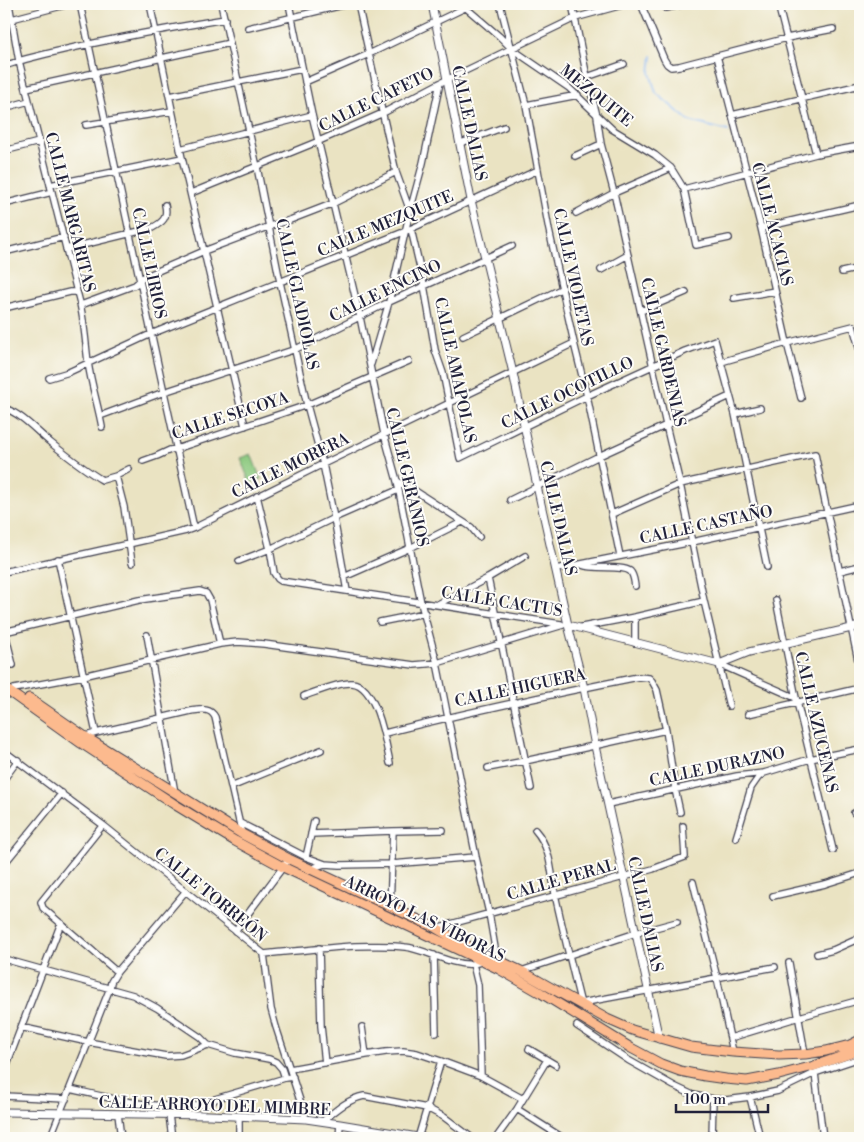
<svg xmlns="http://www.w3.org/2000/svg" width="864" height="1142" viewBox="0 0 864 1142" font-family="'Libre Bodoni',serif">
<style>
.green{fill:#8cc97f;stroke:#57765d}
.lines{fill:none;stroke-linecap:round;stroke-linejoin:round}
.stream{stroke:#85b4f0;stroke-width:2}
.minor-casing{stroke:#403f4f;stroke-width:8}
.tertiary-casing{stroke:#403f4f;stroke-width:9}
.primary-casing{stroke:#403f4f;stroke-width:11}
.minor{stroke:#fff;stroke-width:5.5}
.tertiary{stroke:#fff;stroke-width:7}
.primary{stroke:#fcba8e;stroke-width:9}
.labels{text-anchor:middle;stroke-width:4;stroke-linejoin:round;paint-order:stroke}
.street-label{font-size:16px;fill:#22223b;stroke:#fdfcf7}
</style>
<rect width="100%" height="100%" fill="#fdfcf7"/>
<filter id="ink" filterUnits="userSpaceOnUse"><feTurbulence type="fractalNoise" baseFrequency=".02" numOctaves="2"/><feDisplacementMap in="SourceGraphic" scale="10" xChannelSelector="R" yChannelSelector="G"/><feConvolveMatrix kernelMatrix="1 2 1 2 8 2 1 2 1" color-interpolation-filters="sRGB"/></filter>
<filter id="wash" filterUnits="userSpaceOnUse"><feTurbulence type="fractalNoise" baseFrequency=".0096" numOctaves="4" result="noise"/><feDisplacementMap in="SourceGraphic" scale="20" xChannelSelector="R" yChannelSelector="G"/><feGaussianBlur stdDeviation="1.12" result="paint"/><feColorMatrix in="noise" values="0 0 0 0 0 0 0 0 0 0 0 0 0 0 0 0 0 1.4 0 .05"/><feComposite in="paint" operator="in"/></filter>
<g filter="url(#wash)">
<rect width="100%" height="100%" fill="#eae3c2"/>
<!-- green -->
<path class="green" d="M 251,454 L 261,479 L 250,483 L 240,458 Z"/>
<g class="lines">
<!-- stream -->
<path class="stream" d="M 652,56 L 650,73 L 656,93 L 689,121 L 728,131"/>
</g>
</g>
<g filter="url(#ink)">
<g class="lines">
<defs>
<path id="minor" d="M 9,4 L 19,61 L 77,292 C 84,314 85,338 88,362 C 91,384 98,405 102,427
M 80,4 L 164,392 L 194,528
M 150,4 L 182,158 L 245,426
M 221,4 L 257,167 L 280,282 L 307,405 L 323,464 L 334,518 L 347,591
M 358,4 L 369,54 L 396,172 L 410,211
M 500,4 L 526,105 L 549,230 L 574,343 L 587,396 L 620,556
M 572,4 L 587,77 L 597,116 L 601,144 L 614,193 L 666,425 L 680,484 L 704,601 L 729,706
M 641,4 L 664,59 L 667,64 L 671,67 L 679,66 L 787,38 L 833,29
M 778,4 L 816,154
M 465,7 L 499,36 L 512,49 L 569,88 L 612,129 L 655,155 L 671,168 L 684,189 L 696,245 L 729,238
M 666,8 L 685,4
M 4,21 L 69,4
M 248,28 L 347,4
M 717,56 L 761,228 L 787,343 L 801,398
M 4,66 C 11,64 18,61 26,59 C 91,42 158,30 225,19
M 587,77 L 624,64
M 305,82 L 369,54 L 473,4
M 26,88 L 230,43
M 170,96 L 302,69
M 526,105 L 578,95
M 4,108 L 29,101
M 732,115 L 860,85
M 86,125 L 172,111
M 461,143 L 504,127
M 180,149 L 312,115
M 4,151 L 39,142
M 575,156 L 601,144
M 50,185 L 182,158
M 684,189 L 816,154 L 860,146
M 191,193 L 319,141 L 383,113 L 440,83 L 575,18 L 626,4
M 4,204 L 52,192
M 576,213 L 614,193 L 671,168
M 761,228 L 860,205
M 411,229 L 424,285 L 435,350 L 443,373 L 460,458 L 587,396 L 685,351 L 715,340 L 735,414 L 767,567
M 66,249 L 152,228 C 163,222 168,218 165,205
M 4,252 L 64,237
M 601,270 L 628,255
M 842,272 L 860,268
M 734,298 L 775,291
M 81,305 L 135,285 L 144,277 L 204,251 L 270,226 L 290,220 L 334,203 L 396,172
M 4,308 L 70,292 L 77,292
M 641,311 L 686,292
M 463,336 L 563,288
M 721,362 L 787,343 L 853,326 L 860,351
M 371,364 L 389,302 L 410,211 L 423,163 L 440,83
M 49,378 L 69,372 L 151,334 L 406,231 L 538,170
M 4,408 C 22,414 36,431 51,443 C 66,455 85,470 102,480 L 116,476 L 129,469
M 735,414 L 760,408
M 100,416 L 164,392 L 296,349 L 389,302 L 512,246
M 143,461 L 157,456 L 170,450 L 176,449 L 307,405 L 409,361
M 116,476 L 124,507 L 132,563
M 397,481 L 417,492 L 471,527 L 479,537
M 257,496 L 270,549 L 274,573 L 278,579 L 281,581 L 561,624
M 510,500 L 599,456 L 730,396
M 612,514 L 680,484 L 815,454 L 860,670
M 58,559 L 96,733
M 239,561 L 270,549 L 334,518 L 398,490
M 582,565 C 595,570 621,565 630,571 C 634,575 634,581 635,586
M 556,569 L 692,542 L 860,505
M 840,571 L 860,566
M 4,572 L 186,531 L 194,528 L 323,464 L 574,343
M 344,577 L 410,548 L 462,522
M 488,578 L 531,788
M 776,600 L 796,698 L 833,850
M 438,604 L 488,578 L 525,556
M 635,617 L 635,643
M 380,622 L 425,613
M 582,627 L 635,617 L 704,601
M 4,629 L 13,665
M 4,632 L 139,600 L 200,591 L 206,593 L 210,600 L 220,644
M 147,635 L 175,793
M 719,664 L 796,698
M 11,692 L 14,689 L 83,676 L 220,644 L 238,642 L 264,644 L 414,665 L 437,663 L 563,625
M 304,696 C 316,692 339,682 352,683 C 377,685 386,744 390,763
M 748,714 L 860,688
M 385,733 C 468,712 553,694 638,677 L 649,678 L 652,681 L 657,690 L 666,730 L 675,789 L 680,812
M 83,737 L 96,733 L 191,711 C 200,710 210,707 215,717 L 242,834
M 4,751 L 103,825 L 264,954 C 294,951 325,948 355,946 C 372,946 389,945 405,947 C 425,949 452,966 472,964 C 481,963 493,958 495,948 L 489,913 L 476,857 L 437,663 L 421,603 L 397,481 L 384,434 L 360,317 L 312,115 L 289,4
M 488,768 L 525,761 L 666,730
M 4,779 L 18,760
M 231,787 L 321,750
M 608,804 L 737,776 L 764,773 L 810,759 L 860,749
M 854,813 L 860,811
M 240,823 L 306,857 L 325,864
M 103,825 L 41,902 L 43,908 L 117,972
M 535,830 C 552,849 551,875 556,899 C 564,934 572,969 581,1004
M 311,834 L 393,831 L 443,830
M 736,838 L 751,788 L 758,778 L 764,773
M 306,857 L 314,821
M 4,864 L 62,793
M 309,869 L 325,864 L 339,865 L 392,864 L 476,857
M 693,882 L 717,978 L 733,1052
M 773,896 L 825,884 L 860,873
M 390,906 L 393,831
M 436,928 L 653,869 L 685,857 L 683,826
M 235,931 L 289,859
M 319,948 L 321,1026 L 325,1063
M 264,954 L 271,1009 L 276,1027 L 306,1119
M 817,954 L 833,950 L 860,938
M 434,955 L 436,1033
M 4,959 L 133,995 L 157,1008 L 200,1037 L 208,1045 L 235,1053 L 269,1059 L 276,1062 L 282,1069 L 285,1078
M 789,963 L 805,1054
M 473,964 L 478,985 L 481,1076
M 521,971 L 636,933 L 677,922
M 581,1003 L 775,967
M 577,1026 L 628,1060 L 674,1086 L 693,1095 L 713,1099 L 726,1100 L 750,1097 L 778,1091 L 815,1073 L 860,1058
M 20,1027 L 88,1042 L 166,1056 L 181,1055 L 208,1045
M 362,1027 L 366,1055
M 730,1038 L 799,1017 L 860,1000
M 529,1049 L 556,1065
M 290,1069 L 366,1055 L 386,1052 L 403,1051 L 417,1053 L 441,1061 L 481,1076 L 523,1099
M 4,1072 L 61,923
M 815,1073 L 823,1138
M 70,1089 C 102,1096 135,1105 167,1106 C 182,1106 196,1105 211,1104 L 215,1099 L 285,1078 L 293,1077
M 4,1096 L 66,1099
M 750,1097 L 760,1138
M 517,1109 L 563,1138
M 118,1114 L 121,1138
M 169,1115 L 172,1138
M 323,1121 C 335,1111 348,1099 364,1096 L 427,1108 L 444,1117 L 472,1138
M 50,1138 L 110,988 L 111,982 L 117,972 L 185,892
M 239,1138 L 239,1116
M 339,1138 L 340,1124
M 418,1138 L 441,1061
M 496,1138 L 517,1109 L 547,1060
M 712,1138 L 713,1099"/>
<path id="tertiary" d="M 432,4 L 471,200 L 513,373 L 537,486 L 568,625 L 584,688 L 595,746 L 659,1039
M 568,625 L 719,664 L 749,652 L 860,626
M 4,1112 L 209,1115 L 306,1119 L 340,1124 L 424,1138"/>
<path id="primary" d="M 4,688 L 81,743 L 174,804 L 235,841 L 283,867 L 499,969 L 541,993 L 631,1048 L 661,1064 L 680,1071 L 705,1076 L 726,1079 L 747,1081 L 779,1075 L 814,1066 L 860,1050
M 29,698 L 84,736 L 242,834 L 289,859 L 436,928 L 462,943 L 521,971 L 607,1019 L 632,1030 L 691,1047 L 733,1052 L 779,1055 L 805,1054 L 826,1051 L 850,1045 L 860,1040"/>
</defs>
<!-- minor casing -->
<use href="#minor" class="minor-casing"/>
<!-- tertiary casing -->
<use href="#tertiary" class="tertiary-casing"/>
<!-- primary casing -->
<use href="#primary" class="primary-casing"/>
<!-- minor -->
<use href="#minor" class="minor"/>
<!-- tertiary -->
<use href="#tertiary" class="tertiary"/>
<!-- primary -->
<use href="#primary" class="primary"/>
</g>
</g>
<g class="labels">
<!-- street labels -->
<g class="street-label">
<text transform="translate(597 95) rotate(39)" y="6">MEZQUITE</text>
<text transform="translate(376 99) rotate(-26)" y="6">CALLE CAFETO</text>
<text transform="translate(470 123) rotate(78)" y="6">CALLE DALIAS</text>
<text transform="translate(71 212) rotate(76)" y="6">CALLE MARGARITAS</text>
<text transform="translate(385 223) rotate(-23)" y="6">CALLE MEZQUITE</text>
<text transform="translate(773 224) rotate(76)" y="6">CALLE ACACIAS</text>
<text transform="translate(150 263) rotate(78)" y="6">CALLE LIRIOS</text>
<text transform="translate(574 277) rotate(78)" y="6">CALLE VIOLETAS</text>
<text transform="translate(385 290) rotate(-26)" y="6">CALLE ENCINO</text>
<text transform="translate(298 294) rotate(78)" y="6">CALLE GLADIOLAS</text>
<text transform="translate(664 352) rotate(77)" y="6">CALLE GARDENIAS</text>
<text transform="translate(456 370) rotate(78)" y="6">CALLE AMAPOLAS</text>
<text transform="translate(567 392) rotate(-26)" y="6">CALLE OCOTILLO</text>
<text transform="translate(230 415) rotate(-18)" y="6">CALLE SECOYA</text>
<text transform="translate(290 465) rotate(-26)" y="6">CALLE MORERA</text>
<text transform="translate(408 477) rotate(77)" y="6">CALLE GERANIOS</text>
<text transform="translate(559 518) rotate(77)" y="6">CALLE DALIAS</text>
<text transform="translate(706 524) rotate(-12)" y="6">CALLE CASTAÑO</text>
<text transform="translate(502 601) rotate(9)" y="6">CALLE CACTUS</text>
<text transform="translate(520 687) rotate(-12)" y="6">CALLE HIGUERA</text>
<text transform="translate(817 722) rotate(77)" y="6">CALLE AZUCENAS</text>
<text transform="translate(717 766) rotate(-12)" y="6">CALLE DURAZNO</text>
<text transform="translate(561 879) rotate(-16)" y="6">CALLE PERAL</text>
<text transform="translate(211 894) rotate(39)" y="6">CALLE TORREÓN</text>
<text transform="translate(646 914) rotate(78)" y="6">CALLE DALIAS</text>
<text transform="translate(425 918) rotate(26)" y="6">ARROYO LAS VÍBORAS</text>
<text transform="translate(215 1105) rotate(2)" y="6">CALLE ARROYO DEL MIMBRE</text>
</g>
</g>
<!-- margin -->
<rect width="864" height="1142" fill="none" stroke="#fdfcf7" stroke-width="20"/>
<!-- scale -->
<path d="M676 1104v8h92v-8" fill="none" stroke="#22223b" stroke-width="2.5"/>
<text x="684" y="1104" font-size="15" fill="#22223b" stroke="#fdfcf7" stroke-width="4" paint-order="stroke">100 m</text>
</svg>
